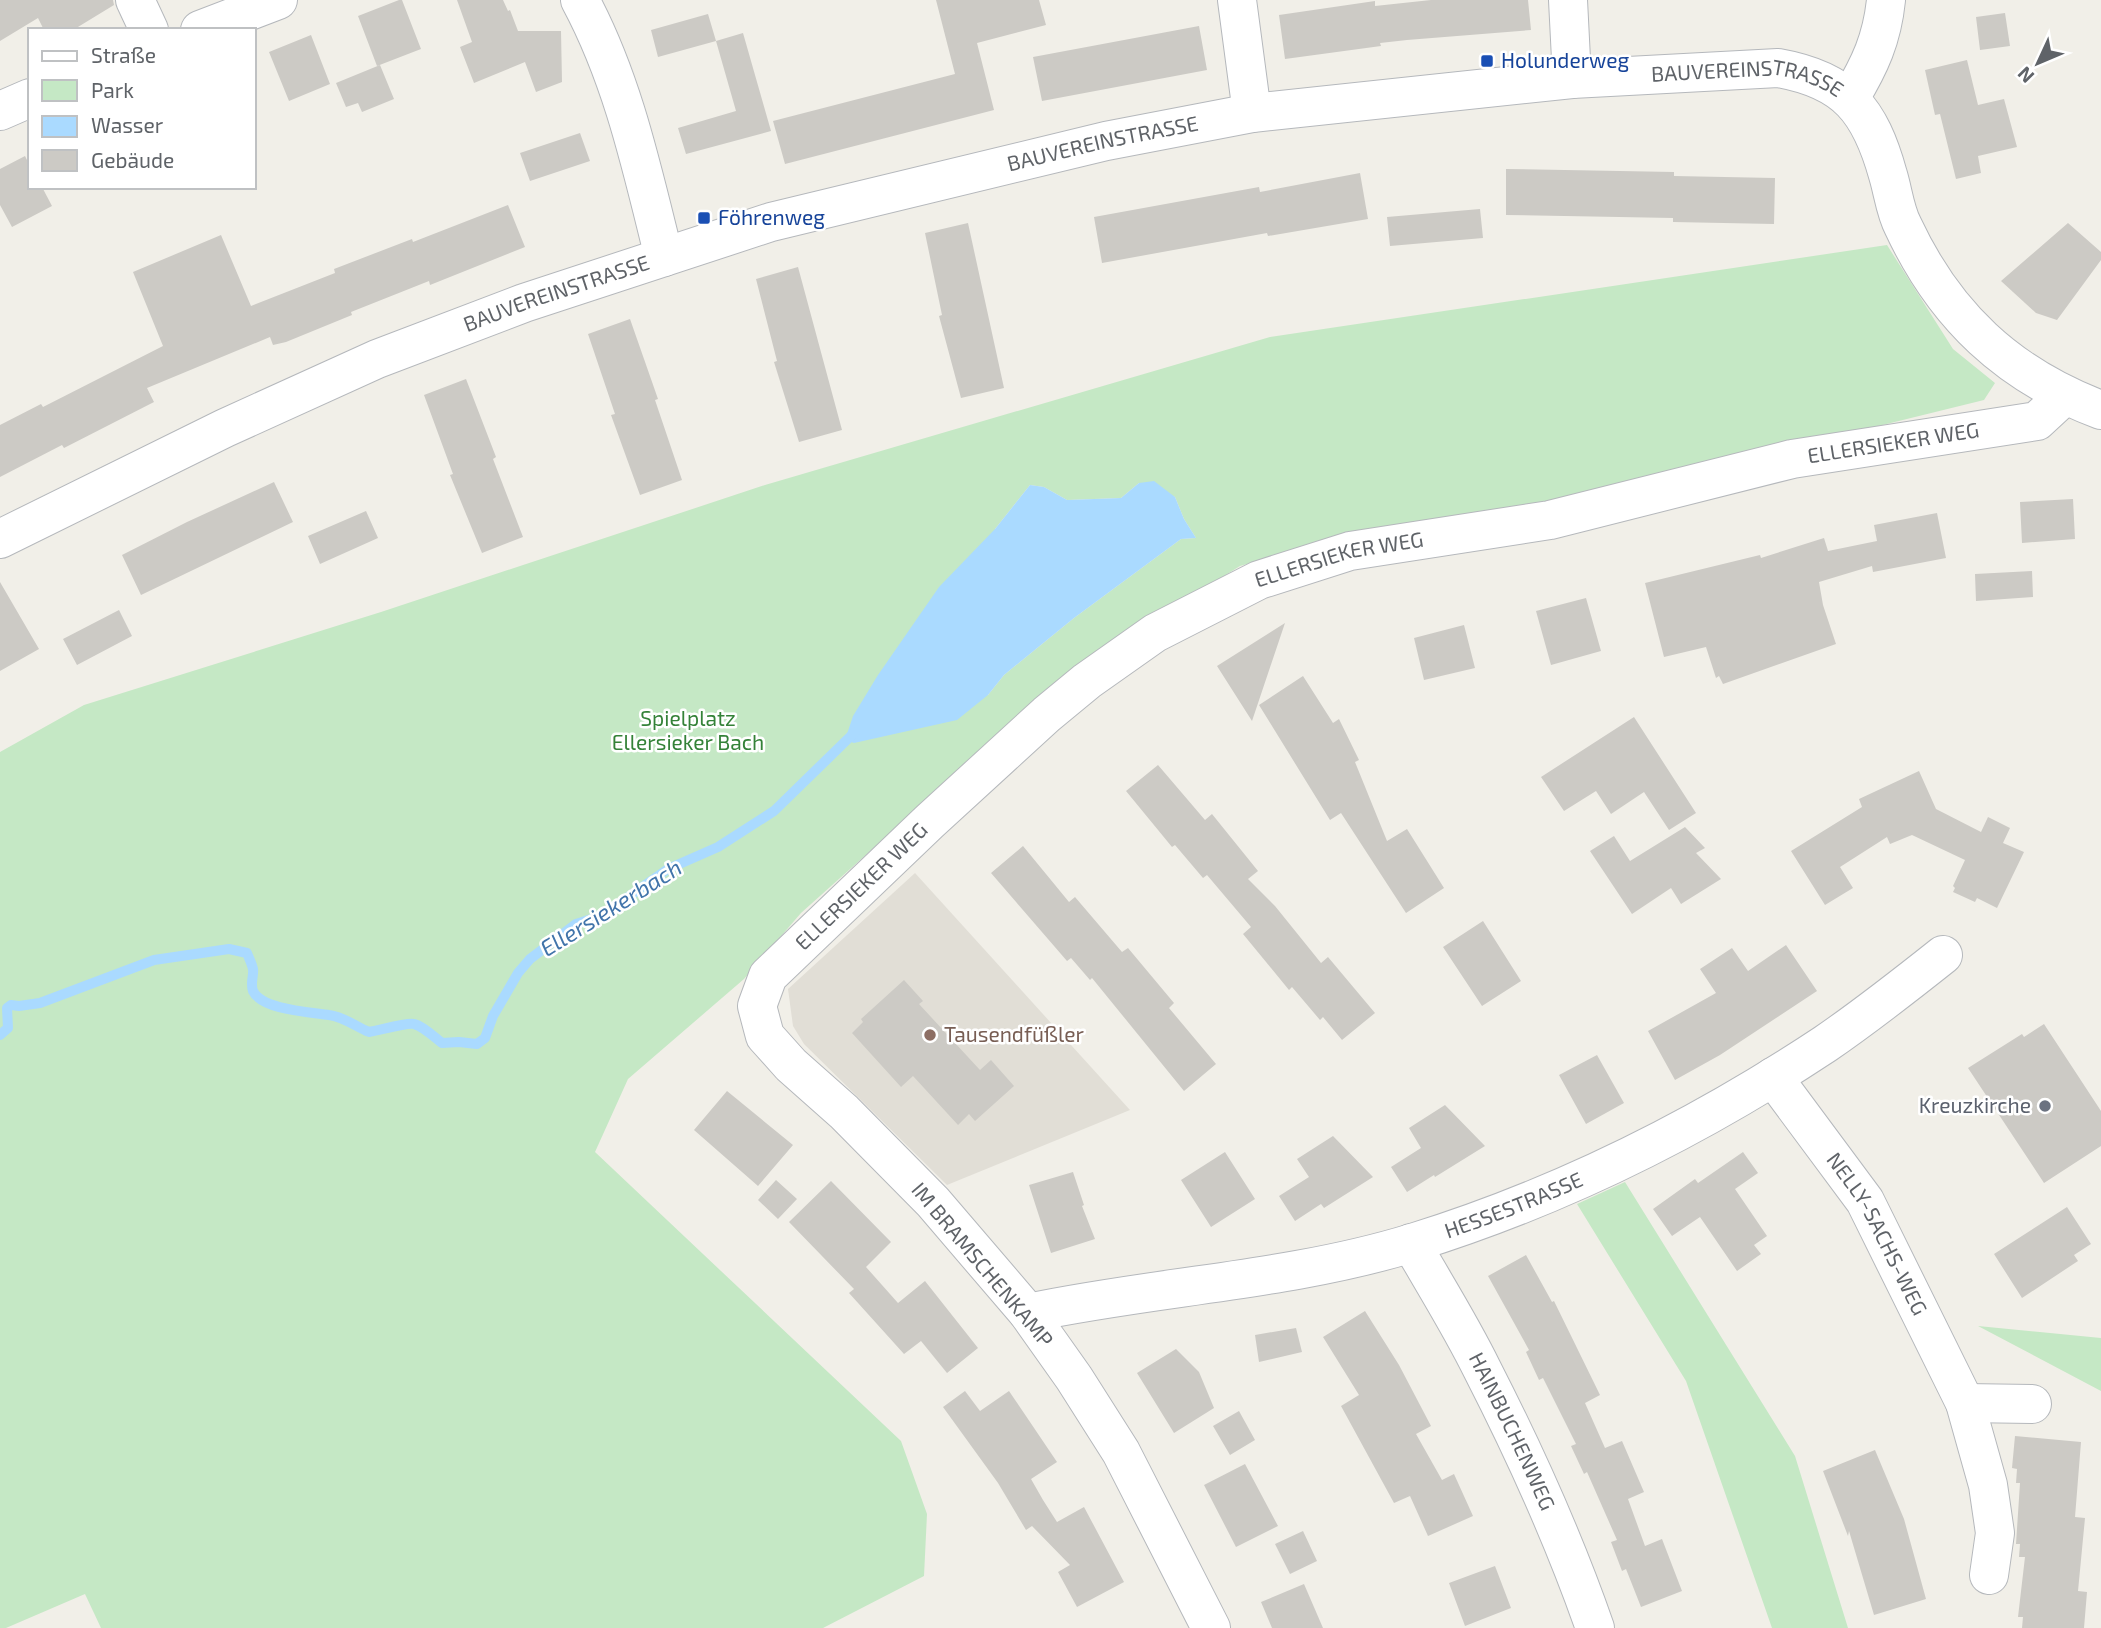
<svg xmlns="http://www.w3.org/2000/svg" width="2101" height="1628" viewBox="0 0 2101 1628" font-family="'Exo 2',sans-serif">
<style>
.education{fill:#e1ded6}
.green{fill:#c5e8c5;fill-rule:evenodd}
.water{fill:#aadaff}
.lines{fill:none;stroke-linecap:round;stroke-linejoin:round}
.stream{stroke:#aadaff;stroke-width:10}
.building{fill:#cccac5}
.minor-casing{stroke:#b5b8bc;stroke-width:40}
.minor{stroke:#fff;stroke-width:38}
.transit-dot{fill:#1a4fb4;stroke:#fff;stroke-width:2.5}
.education-dot{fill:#8d6e63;stroke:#fff;stroke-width:2.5}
.worship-dot{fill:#6b7280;stroke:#fff;stroke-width:2.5}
.labels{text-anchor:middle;stroke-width:5;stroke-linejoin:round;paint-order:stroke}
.transit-label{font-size:21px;fill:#164399;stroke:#fff;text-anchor:start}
.street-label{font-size:21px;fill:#5f6368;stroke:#fff}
.park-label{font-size:21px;fill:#348238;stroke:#fff}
.education-label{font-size:21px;fill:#785e54;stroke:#fff;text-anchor:start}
.worship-label{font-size:21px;fill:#5b616d;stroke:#fff;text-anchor:end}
.water-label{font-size:23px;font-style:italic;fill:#4174aa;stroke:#fff}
</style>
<rect width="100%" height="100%" fill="#f1efe8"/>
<!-- education -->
<path class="education" d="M 915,873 L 1130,1110 L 947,1185 L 804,1044 L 793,1026 L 788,989 Z"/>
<!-- green -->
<path class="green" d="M 1887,245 L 1953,349 L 1995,383 L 1984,400 L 1521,514 L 1319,543 L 1240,566 L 1069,673 L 801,913 L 744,979 L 628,1079 L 595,1152 L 901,1441 L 927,1514 L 924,1576 L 823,1628 L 101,1628 L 85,1594 L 6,1628 L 0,1628 L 0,752 L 84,705 L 381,612 L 765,485 L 1270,337 ZM 1139,483 L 1175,497 L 1184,519 L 1196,538 L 1181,539 L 1074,618 L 1004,675 L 988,695 L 995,529 L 1030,485 L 1044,487 L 1067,500 L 1121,498 Z
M 1625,1182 L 1795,1456 L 1848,1628 L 1772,1628 L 1686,1381 L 1577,1204 Z
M 1978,1326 L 2101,1338 L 2101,1391 Z"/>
<!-- water -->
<path class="water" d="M 1154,481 L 1175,497 L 1184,519 L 1196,538 L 1181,539 L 1074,618 L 1004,675 L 988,695 L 957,720 L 854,743 L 845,740 L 853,716 L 878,675 L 939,587 L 995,529 L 1030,485 L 1044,487 L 1067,500 L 1121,498 L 1139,483 Z"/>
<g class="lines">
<!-- stream -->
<path class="stream" d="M 0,1035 L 8,1028 L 7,1008 L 11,1005 L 19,1006 L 40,1003 L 154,960 L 229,949 L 247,953 C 249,958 252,964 253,969 C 254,976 250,983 253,991 C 262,1010 310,1012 329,1015 C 344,1017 355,1026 369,1032 C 378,1031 407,1022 414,1024 C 423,1026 434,1037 442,1043 L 459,1042 L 477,1044 L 485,1038 L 493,1016 L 518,973 L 530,959 L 576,924 L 601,916 L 668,869 L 718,847 L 774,811 L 855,732"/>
</g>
<!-- building -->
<path class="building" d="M 0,0 L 113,0 L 114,5 L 73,30 L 44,30 L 38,18 L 0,41 Z
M 399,0 L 402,0 L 421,49 L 377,66 L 358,16 Z
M 457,0 L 503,0 L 508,11 L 510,10 L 518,31 L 561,31 L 562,82 L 536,92 L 525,62 L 474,83 L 460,47 L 472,42 Z
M 936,0 L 1039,0 L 1046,25 L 977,43 L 994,110 L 785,164 L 773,121 L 955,74 Z
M 1431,0 L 1528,0 L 1531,30 L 1407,40 L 1380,43 L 1381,46 L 1285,59 L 1279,15 L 1375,1 L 1375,6 Z
M 2005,13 L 2010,46 L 1980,50 L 1976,17 Z
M 708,14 L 716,41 L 658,57 L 651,30 Z
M 1199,26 L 1207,70 L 1042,101 L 1033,57 Z
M 743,33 L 771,131 L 686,154 L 678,128 L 736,111 L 716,41 Z
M 311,35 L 330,84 L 289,101 L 269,52 Z
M 1967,60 L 1978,105 L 2004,99 L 2017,147 L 1978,156 L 1981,173 L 1956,179 L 1940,114 L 1935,115 L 1925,70 Z
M 380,65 L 394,99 L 362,112 L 358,103 L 346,107 L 336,83 Z
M 580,133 L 590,161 L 530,181 L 520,153 Z
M 25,156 L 30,166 L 30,187 L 42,187 L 52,206 L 12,227 L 0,205 L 0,169 Z
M 1506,169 L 1674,172 L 1674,176 L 1775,178 L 1774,224 L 1673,222 L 1673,218 L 1506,215 Z
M 1360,173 L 1368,219 L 1268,236 L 1267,233 L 1102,263 L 1094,217 L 1259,187 L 1260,192 Z
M 508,205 L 525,247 L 430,285 L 429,281 L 351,312 L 352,315 L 286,342 L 273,345 L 270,337 L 147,388 L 154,402 L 64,448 L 62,445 L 0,477 L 0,425 L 41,404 L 43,407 L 163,346 L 133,272 L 221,235 L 251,306 L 335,273 L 334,269 L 412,239 L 413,242 Z
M 1480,209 L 1483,238 L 1390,246 L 1387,217 Z
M 968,223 L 1004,388 L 961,398 L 939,316 L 942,315 L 925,233 Z
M 2068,223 L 2101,252 L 2101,260 L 2057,320 L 2036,313 L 2001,281 Z
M 798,267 L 842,430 L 799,442 L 774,362 L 777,361 L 756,279 Z
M 630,319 L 658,399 L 655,400 L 682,480 L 640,495 L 611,415 L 615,414 L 588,334 Z
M 466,379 L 496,457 L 493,459 L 523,537 L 482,553 L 450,475 L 453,474 L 424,395 Z
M 274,482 L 293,522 L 141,595 L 122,555 L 187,522 Z
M 2073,499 L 2075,539 L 2022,543 L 2020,502 Z
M 366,511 L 378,538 L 320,564 L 308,536 Z
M 1937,513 L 1946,558 L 1873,572 L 1872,566 L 1819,582 L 1823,605 L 1836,644 L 1723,684 L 1719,676 L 1716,678 L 1706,647 L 1664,657 L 1645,583 L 1760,555 L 1761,558 L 1824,538 L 1828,551 L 1877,541 L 1874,525 Z
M 2032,571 L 2033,597 L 1976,601 L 1975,574 Z
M 0,582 L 39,649 L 0,671 Z
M 1586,598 L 1601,651 L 1551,665 L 1536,611 Z
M 119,610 L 132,636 L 77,665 L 63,639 Z
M 1285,623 L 1252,721 L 1217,666 Z
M 1464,625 L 1475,668 L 1424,680 L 1414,638 Z
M 1303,676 L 1333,723 L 1339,719 L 1359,760 L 1355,762 L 1387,841 L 1407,829 L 1444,888 L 1406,913 L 1341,813 L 1330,820 L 1259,705 Z
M 1634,717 L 1696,813 L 1669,830 L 1644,792 L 1611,814 L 1596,791 L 1564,811 L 1541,777 Z
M 1158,765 L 1205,820 L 1212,814 L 1258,871 L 1248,879 L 1275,906 L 1321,963 L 1328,957 L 1375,1013 L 1342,1040 L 1323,1017 L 1320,1020 L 1292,987 L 1289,990 L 1243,934 L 1251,927 L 1207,875 L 1203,878 L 1175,845 L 1172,847 L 1126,791 Z
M 1919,771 L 1936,809 L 1981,832 L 1988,817 L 2010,828 L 2003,843 L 2024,852 L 1997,908 L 1977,898 L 1975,902 L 1953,892 L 1955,888 L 1953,886 L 1965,860 L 1912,835 L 1890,844 L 1887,837 L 1840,867 L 1853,888 L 1825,905 L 1791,851 L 1862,807 L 1859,799 Z
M 1685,827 L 1705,848 L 1696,853 L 1721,879 L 1681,904 L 1671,888 L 1632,914 L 1590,851 L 1614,836 L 1630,861 Z
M 1023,846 L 1069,902 L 1075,897 L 1122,952 L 1128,948 L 1174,1003 L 1169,1008 L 1216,1064 L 1184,1091 L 1092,978 L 1090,980 L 1071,958 L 1067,961 L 991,873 Z
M 1483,921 L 1521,981 L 1482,1006 L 1443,947 Z
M 1786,945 L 1817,991 L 1720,1055 L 1675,1080 L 1648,1031 L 1716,993 L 1700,969 L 1732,948 L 1748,971 Z
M 904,980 L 923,1001 L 919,1004 L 980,1070 L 991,1060 L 1014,1086 L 975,1121 L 969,1114 L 958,1125 L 913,1076 L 901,1087 L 852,1033 L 863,1022 L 861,1019 Z
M 2044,1024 L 2101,1111 L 2101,1146 L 2044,1183 L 1968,1068 L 2022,1034 L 2024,1037 Z
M 1597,1055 L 1624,1103 L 1586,1124 L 1559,1075 Z
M 727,1091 L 793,1145 L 758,1186 L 694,1130 Z
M 1445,1105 L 1485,1146 L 1435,1177 L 1434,1175 L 1407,1192 L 1391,1167 L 1421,1148 L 1409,1128 Z
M 1333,1136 L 1373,1177 L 1324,1208 L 1321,1204 L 1295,1221 L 1279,1196 L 1309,1177 L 1297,1159 Z
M 1225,1152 L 1255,1199 L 1211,1227 L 1181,1180 Z
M 1743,1152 L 1758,1173 L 1735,1189 L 1767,1236 L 1754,1245 L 1761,1254 L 1737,1271 L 1700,1217 L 1672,1236 L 1653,1209 L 1695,1179 L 1698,1183 Z
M 1073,1172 L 1084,1205 L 1082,1206 L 1095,1239 L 1051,1253 L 1029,1185 Z
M 776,1180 L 797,1199 L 778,1219 L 758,1200 Z
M 831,1181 L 891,1242 L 866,1267 L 898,1303 L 925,1281 L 978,1348 L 947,1373 L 921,1341 L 904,1354 L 849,1293 L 854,1289 L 789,1222 Z
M 2067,1207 L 2091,1244 L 2074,1255 L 2078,1261 L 2022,1298 L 1994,1254 Z
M 1526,1255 L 1552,1302 L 1554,1301 L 1600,1395 L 1585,1403 L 1605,1448 L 1622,1441 L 1644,1492 L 1628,1499 L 1645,1546 L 1662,1539 L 1682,1591 L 1641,1607 L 1626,1569 L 1622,1571 L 1611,1542 L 1617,1540 L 1587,1472 L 1584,1474 L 1571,1446 L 1576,1444 L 1543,1378 L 1539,1380 L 1526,1352 L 1529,1350 L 1488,1276 Z
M 1365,1311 L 1399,1365 L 1431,1426 L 1416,1434 L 1442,1480 L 1454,1474 L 1473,1516 L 1428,1536 L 1410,1496 L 1394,1503 L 1341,1406 L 1359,1395 L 1323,1337 Z
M 1296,1328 L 1302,1352 L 1259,1362 L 1255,1335 Z
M 1176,1349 L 1199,1372 L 1214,1408 L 1174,1433 L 1137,1373 Z
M 965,1391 L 980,1411 L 1009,1391 L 1057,1462 L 1031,1479 L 1043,1500 L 1057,1522 L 1084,1507 L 1124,1582 L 1077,1607 L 1058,1572 L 1070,1565 L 1032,1526 L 1026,1530 L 998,1483 L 943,1407 Z
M 1239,1411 L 1255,1440 L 1230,1455 L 1213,1426 Z
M 2015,1436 L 2081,1442 L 2075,1517 L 2085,1518 L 2078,1591 L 2087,1592 L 2084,1628 L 2022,1628 L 2023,1617 L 2018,1617 L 2025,1557 L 2019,1557 L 2020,1544 L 2016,1544 L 2020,1483 L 2016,1483 L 2017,1469 L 2012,1468 Z
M 1875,1450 L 1904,1519 L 1926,1599 L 1874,1615 L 1849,1531 L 1848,1536 L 1823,1471 Z
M 1245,1464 L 1278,1526 L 1236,1547 L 1204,1485 Z
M 1303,1531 L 1317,1561 L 1290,1574 L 1275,1544 Z
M 1495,1566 L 1511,1608 L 1465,1626 L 1449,1583 Z
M 1304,1584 L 1323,1628 L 1272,1628 L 1261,1602 Z"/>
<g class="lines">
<defs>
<g id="minor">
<path d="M 135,0 L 149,30"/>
<path d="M 580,0 C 623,80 642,169 664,257"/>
<path d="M 1237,0 L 1252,113"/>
<path d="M 1568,0 L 1572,79"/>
<path d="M 200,30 L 278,0"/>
<path d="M 1850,98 C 1870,65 1882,39 1886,0"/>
<path d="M 0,111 L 30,98"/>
<path id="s1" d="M 0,539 L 225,428 L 377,359 L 524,303 L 771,222 L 1106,141 L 1252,113 L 1572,79 L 1778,68 C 1846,80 1870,110 1888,175 C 1893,191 1895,211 1903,226 C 1945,316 2008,375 2101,410"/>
<path id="s2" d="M 1773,1077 L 1865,1201 L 1965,1403 L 1988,1485 L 1995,1533 L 1989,1575"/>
<path id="s3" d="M 1411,1243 C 1435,1285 1461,1326 1482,1369 C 1525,1453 1564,1539 1595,1628"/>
<path id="s4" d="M 1028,1313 C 1155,1286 1288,1281 1412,1243 C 1557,1198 1698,1128 1825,1044 C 1866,1016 1904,986 1943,955"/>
<path d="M 1965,1403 L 2032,1404"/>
<path id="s5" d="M 1211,1628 L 1121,1452 L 1074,1378 L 1028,1313 L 933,1202 L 844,1112 L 791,1065 L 765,1036 L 757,1006 L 768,976 L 929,822 L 1047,714 L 1087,681 L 1155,633 L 1259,580 L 1350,551 L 1550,520 L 1792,459 L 2037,421 L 2064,396"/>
</g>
</defs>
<!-- minor casing -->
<use href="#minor" class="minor-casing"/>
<!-- minor -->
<use href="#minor" class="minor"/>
</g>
<!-- markers -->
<g class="transit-dot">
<rect x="1480" y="54" width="14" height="14" rx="3.5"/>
<rect x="697" y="211" width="14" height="14" rx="3.5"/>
</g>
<circle class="education-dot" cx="930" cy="1035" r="7"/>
<circle class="worship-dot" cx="2045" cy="1106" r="7"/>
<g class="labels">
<!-- transit labels -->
<g class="transit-label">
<text x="1501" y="68">Holunderweg</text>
<text x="718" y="225">Föhrenweg</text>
</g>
<!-- street labels -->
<g class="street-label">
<text dy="7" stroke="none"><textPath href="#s1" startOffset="1827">BAUVEREINSTRASSE</textPath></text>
<text dy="7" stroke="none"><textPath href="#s1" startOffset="1176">BAUVEREINSTRASSE</textPath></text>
<text dy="7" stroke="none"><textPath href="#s1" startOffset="609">BAUVEREINSTRASSE</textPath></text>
<text dy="7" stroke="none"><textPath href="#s5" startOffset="2095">ELLERSIEKER WEG</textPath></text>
<text dy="7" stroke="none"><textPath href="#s5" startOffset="1528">ELLERSIEKER WEG</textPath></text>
<text dy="7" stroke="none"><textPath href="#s5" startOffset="940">ELLERSIEKER WEG</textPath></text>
<text dy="7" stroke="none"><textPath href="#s4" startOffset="499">HESSESTRASSE</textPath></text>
<text dy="7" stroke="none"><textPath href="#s2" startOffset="189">NELLY-SACHS-WEG</textPath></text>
<text transform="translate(982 1265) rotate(50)" y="7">IM BRAMSCHENKAMP</text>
<text dy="7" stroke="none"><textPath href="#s3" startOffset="214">HAINBUCHENWEG</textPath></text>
</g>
<!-- park labels -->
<g class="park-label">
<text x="688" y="726">Spielplatz<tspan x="688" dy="24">Ellersieker Bach</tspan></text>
</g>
<!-- education labels -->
<g class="education-label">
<text x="944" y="1042">Tausendfüßler</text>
</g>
<!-- worship labels -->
<g class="worship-label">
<text x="2031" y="1113">Kreuzkirche</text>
</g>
<!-- water labels -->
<g class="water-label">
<text transform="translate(611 908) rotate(-32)" y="8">Ellersiekerbach</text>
</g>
</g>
<!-- legend -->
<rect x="28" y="28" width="228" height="161" fill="#ffffff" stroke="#bfc1c3" stroke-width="2"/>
<rect x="42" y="51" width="35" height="10" fill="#ffffff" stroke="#bfc1c3" stroke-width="2"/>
<text x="91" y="63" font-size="21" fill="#5f6368">Straße</text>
<rect x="42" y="80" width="35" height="21" fill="#c5e8c5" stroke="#bfc1c3" stroke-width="2"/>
<text x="91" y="98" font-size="21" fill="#5f6368">Park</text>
<rect x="42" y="116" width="35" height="21" fill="#aadaff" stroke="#bfc1c3" stroke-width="2"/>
<text x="91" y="133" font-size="21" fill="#5f6368">Wasser</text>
<rect x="42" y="150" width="35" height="21" fill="#cccac5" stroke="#bfc1c3" stroke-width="2"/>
<text x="91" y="168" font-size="21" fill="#5f6368">Gebäude</text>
<!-- north arrow -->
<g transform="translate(2038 63) rotate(226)" stroke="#ffffff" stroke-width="5" paint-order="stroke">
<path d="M0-5L12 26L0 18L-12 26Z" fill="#5f6368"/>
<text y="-10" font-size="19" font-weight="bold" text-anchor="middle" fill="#5f6368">N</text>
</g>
</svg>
